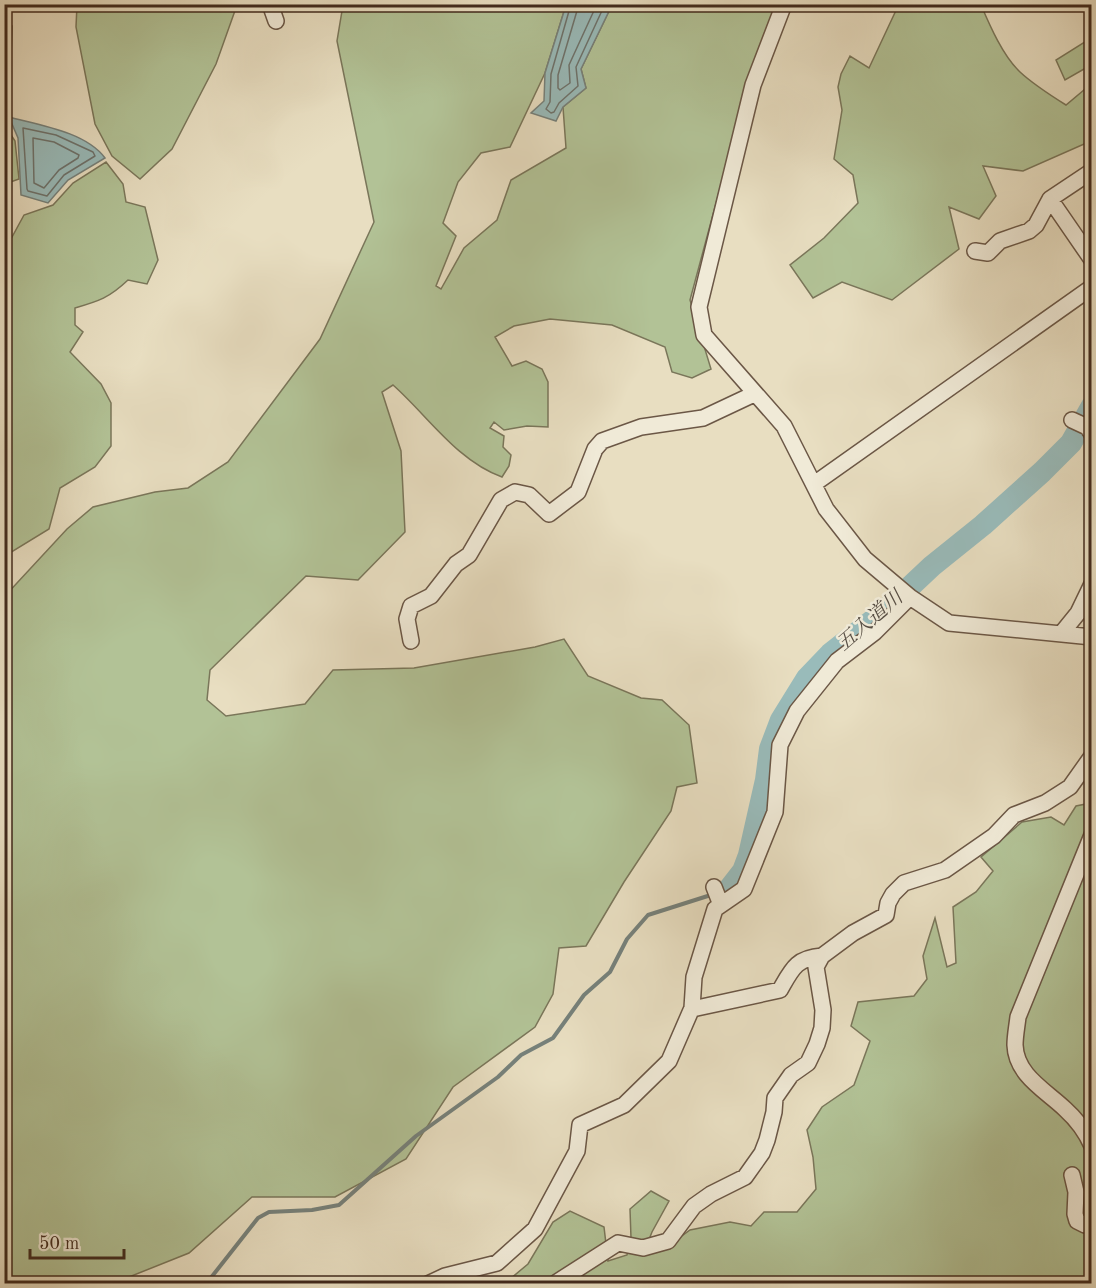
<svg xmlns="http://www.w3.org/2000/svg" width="1096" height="1288" viewBox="0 0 1096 1288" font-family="'Old Standard TT','Noto Serif JP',serif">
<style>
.green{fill:#b2c296;stroke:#7a765a;stroke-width:1.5}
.water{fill:#99bbba;stroke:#76817b;stroke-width:1.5}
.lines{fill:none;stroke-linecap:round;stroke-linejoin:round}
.shore{stroke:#6d726c;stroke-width:1.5}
.stream{stroke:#76817b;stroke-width:4}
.river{stroke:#99bbba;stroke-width:22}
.minor-casing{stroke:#6b5746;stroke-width:18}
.minor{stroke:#f0ead7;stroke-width:15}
.labels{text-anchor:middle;stroke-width:5;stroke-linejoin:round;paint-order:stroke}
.water-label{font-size:20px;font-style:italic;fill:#574e44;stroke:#f0ead7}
</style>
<rect width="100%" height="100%" fill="#e8dec1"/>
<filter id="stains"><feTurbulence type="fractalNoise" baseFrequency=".00333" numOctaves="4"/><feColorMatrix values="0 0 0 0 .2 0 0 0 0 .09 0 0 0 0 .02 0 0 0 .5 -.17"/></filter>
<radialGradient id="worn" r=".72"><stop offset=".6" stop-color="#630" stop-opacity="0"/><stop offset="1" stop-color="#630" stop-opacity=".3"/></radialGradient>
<!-- green -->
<path class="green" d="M 899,4 L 981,5 C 990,26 1003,56 1020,72 C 1034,85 1050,95 1066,105 L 1091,84 L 1091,141 L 1023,171 L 983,166 L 996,196 L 979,219 L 949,207 L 959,249 L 892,300 L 842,282 L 813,298 L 790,265 L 824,238 L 858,203 L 853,175 L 834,159 L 842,110 L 838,87 L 841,74 L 850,56 L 869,68 Z
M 77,5 L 237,5 L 216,64 L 172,149 L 140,179 L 112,156 L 95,124 L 76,27 Z
M 343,5 L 566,5 L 545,73 L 510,147 L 481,153 L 458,182 L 443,223 L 456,236 L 436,286 L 441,289 L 464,248 L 497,220 L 511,180 L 566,148 L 563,107 L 586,88 L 581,69 L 612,5 L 778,5 L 747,88 L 690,300 L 711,369 L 692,378 L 672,372 L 665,347 L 612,325 L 550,319 L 514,326 L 495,337 L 512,366 L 526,361 L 542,369 L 548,382 L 548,427 L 527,426 L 504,430 L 494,422 L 490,428 L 504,436 L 503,447 L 511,455 L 509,466 L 502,477 C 457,461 427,415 393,385 L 382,392 L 401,451 L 405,532 L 358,580 L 306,576 L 210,670 L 207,700 L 226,716 L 305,704 L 333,670 L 414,668 L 535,647 L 564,639 L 588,676 L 641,698 L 662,700 L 689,725 L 697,783 L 677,787 L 671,811 L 624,882 L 586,946 L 559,948 L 553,994 L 535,1027 L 453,1087 L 406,1159 L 335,1197 L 252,1197 L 189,1253 L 114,1283 L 25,1284 L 16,1280 L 10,1283 L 5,1283 L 4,597 L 67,529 L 93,507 L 155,492 L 188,488 L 228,462 L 320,339 L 374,222 L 337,41 Z
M 12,26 L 10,89 L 5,95 L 5,27 Z
M 1091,38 L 1091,65 L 1065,80 L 1056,60 Z
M 4,124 L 15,141 L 19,179 L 5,184 Z
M 106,162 L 123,184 L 126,202 L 145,207 L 158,260 L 147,284 L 128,280 C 109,298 99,301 75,308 L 75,325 L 83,332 L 70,352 L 101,384 L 111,403 L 111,446 L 95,467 L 60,488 L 49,529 L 5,556 L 5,250 L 24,215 L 53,205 L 73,183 Z
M 1091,803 L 1091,1283 L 504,1284 L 528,1264 L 553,1222 L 570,1211 L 604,1227 L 608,1261 L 627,1255 L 631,1238 L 630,1209 L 651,1191 L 669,1201 L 652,1232 L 644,1252 L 664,1249 L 690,1230 L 730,1222 L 751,1226 L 764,1212 L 797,1212 L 816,1189 L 813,1157 L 807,1130 L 822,1107 L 854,1085 L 870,1041 L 851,1026 L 858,1002 L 914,996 L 927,979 L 923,956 L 935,918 L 947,967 L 956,963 L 953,907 L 976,892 L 993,871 L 981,857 L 1022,822 L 1051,817 L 1064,825 L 1076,806 Z"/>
<!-- water -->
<path class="water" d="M 566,5 L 612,5 L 581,69 L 586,88 L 563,107 L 556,121 L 531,113 L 544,101 L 545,73 Z
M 9,117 C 39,125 86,132 105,158 L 68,180 L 48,203 L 21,195 L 18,138 Z"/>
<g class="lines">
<!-- shore -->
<path class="shore" d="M 571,4 L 551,74 L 550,102 L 546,109 L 551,113 L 554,112 L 559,103 L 578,86 L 576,67 L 605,4
M 579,4 L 558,75 L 558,88 L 560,90 L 570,83 L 569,65 L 597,4
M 23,128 L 56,135 L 93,152 L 95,156 L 64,175 L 47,196 L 28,191 L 27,189 Z
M 33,138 L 54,142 L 79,155 L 78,158 L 59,170 L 44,188 L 34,183 Z"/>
<!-- stream -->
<path class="stream" d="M 721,891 L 729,889
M 206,1284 L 258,1218 L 269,1212 L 312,1210 L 339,1205 L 416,1136 L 498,1077 L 521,1055 L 553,1038 L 584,995 L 610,972 L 627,939 L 648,915 L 714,894"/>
<!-- river -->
<path class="river" d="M 729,889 L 743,871 L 749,855 L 766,780 L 770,749 L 781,720 L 807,678 L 830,654 L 882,613 L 932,566 L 983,525 L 1042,472 L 1071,443 L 1092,406"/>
<defs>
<path id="minor" d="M 270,4 L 276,21
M 784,4 L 753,85 L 699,307 L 704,335 L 784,426 L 826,509 L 865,559 L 910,597 L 949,623 L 1092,637
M 1050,199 L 1092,260
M 975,251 L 988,253 L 1000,241 L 1029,231 L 1036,225 L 1050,199 L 1092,171
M 1072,420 L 1087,427 L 1092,434
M 814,484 L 1092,287
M 1061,634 L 1078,613 L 1092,584
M 411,641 L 407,619 L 411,606 L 431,596 L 456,564 L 469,555 L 501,500 L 515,492 L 529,495 L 549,514 L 578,492 L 595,449 L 602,441 L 641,427 L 703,418 L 754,394
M 1092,835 L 1018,1017 C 1017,1026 1015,1036 1015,1045 C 1016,1075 1045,1090 1065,1109 C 1076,1119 1086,1132 1092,1146
M 714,887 L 721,905
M 692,1008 L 697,1008 L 780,990 C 792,969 796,958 822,956
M 1072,1175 L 1076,1192 L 1075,1214 L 1077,1221 L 1085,1225 L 1092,1222
M 428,1284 L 445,1276 L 497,1263 L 535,1229 L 577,1151 L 580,1125 L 624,1105 L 669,1061 L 692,1008 L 694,977 L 715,909 L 744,889 L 775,812 L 780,745 L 797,711 L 837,661 L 875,632 L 910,597
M 554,1284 L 618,1243 L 643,1248 L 668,1241 L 694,1206 L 711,1194 L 745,1177 L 762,1153 L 767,1140 L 774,1112 L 775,1098 L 791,1075 L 808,1063 L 817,1044 L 822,1028 L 823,1010 L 816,967 L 822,956 L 853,933 L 886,915 L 888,903 L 893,894 L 904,883 L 945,870 L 994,836 L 1014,815 L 1045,803 L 1070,787 L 1092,756"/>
</defs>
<!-- minor casing -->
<use href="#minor" class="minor-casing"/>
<!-- minor -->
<use href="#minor" class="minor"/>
</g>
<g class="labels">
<!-- water labels -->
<g class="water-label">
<text transform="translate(869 620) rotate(-41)" y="7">五入道川</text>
</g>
</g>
<!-- margin -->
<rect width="1096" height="1288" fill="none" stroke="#e8dec1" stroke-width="24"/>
<rect x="6" y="6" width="1084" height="1276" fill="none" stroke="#412a1d" stroke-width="3"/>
<rect x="12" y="12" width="1072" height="1264" fill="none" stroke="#412a1d" stroke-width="1.5"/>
<!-- scale -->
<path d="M30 1249v9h94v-9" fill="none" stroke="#412a1d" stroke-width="3"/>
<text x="39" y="1249" font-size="18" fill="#412a1d" stroke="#f0ead7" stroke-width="4.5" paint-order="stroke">50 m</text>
<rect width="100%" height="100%" filter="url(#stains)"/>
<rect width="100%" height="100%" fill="url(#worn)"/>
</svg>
